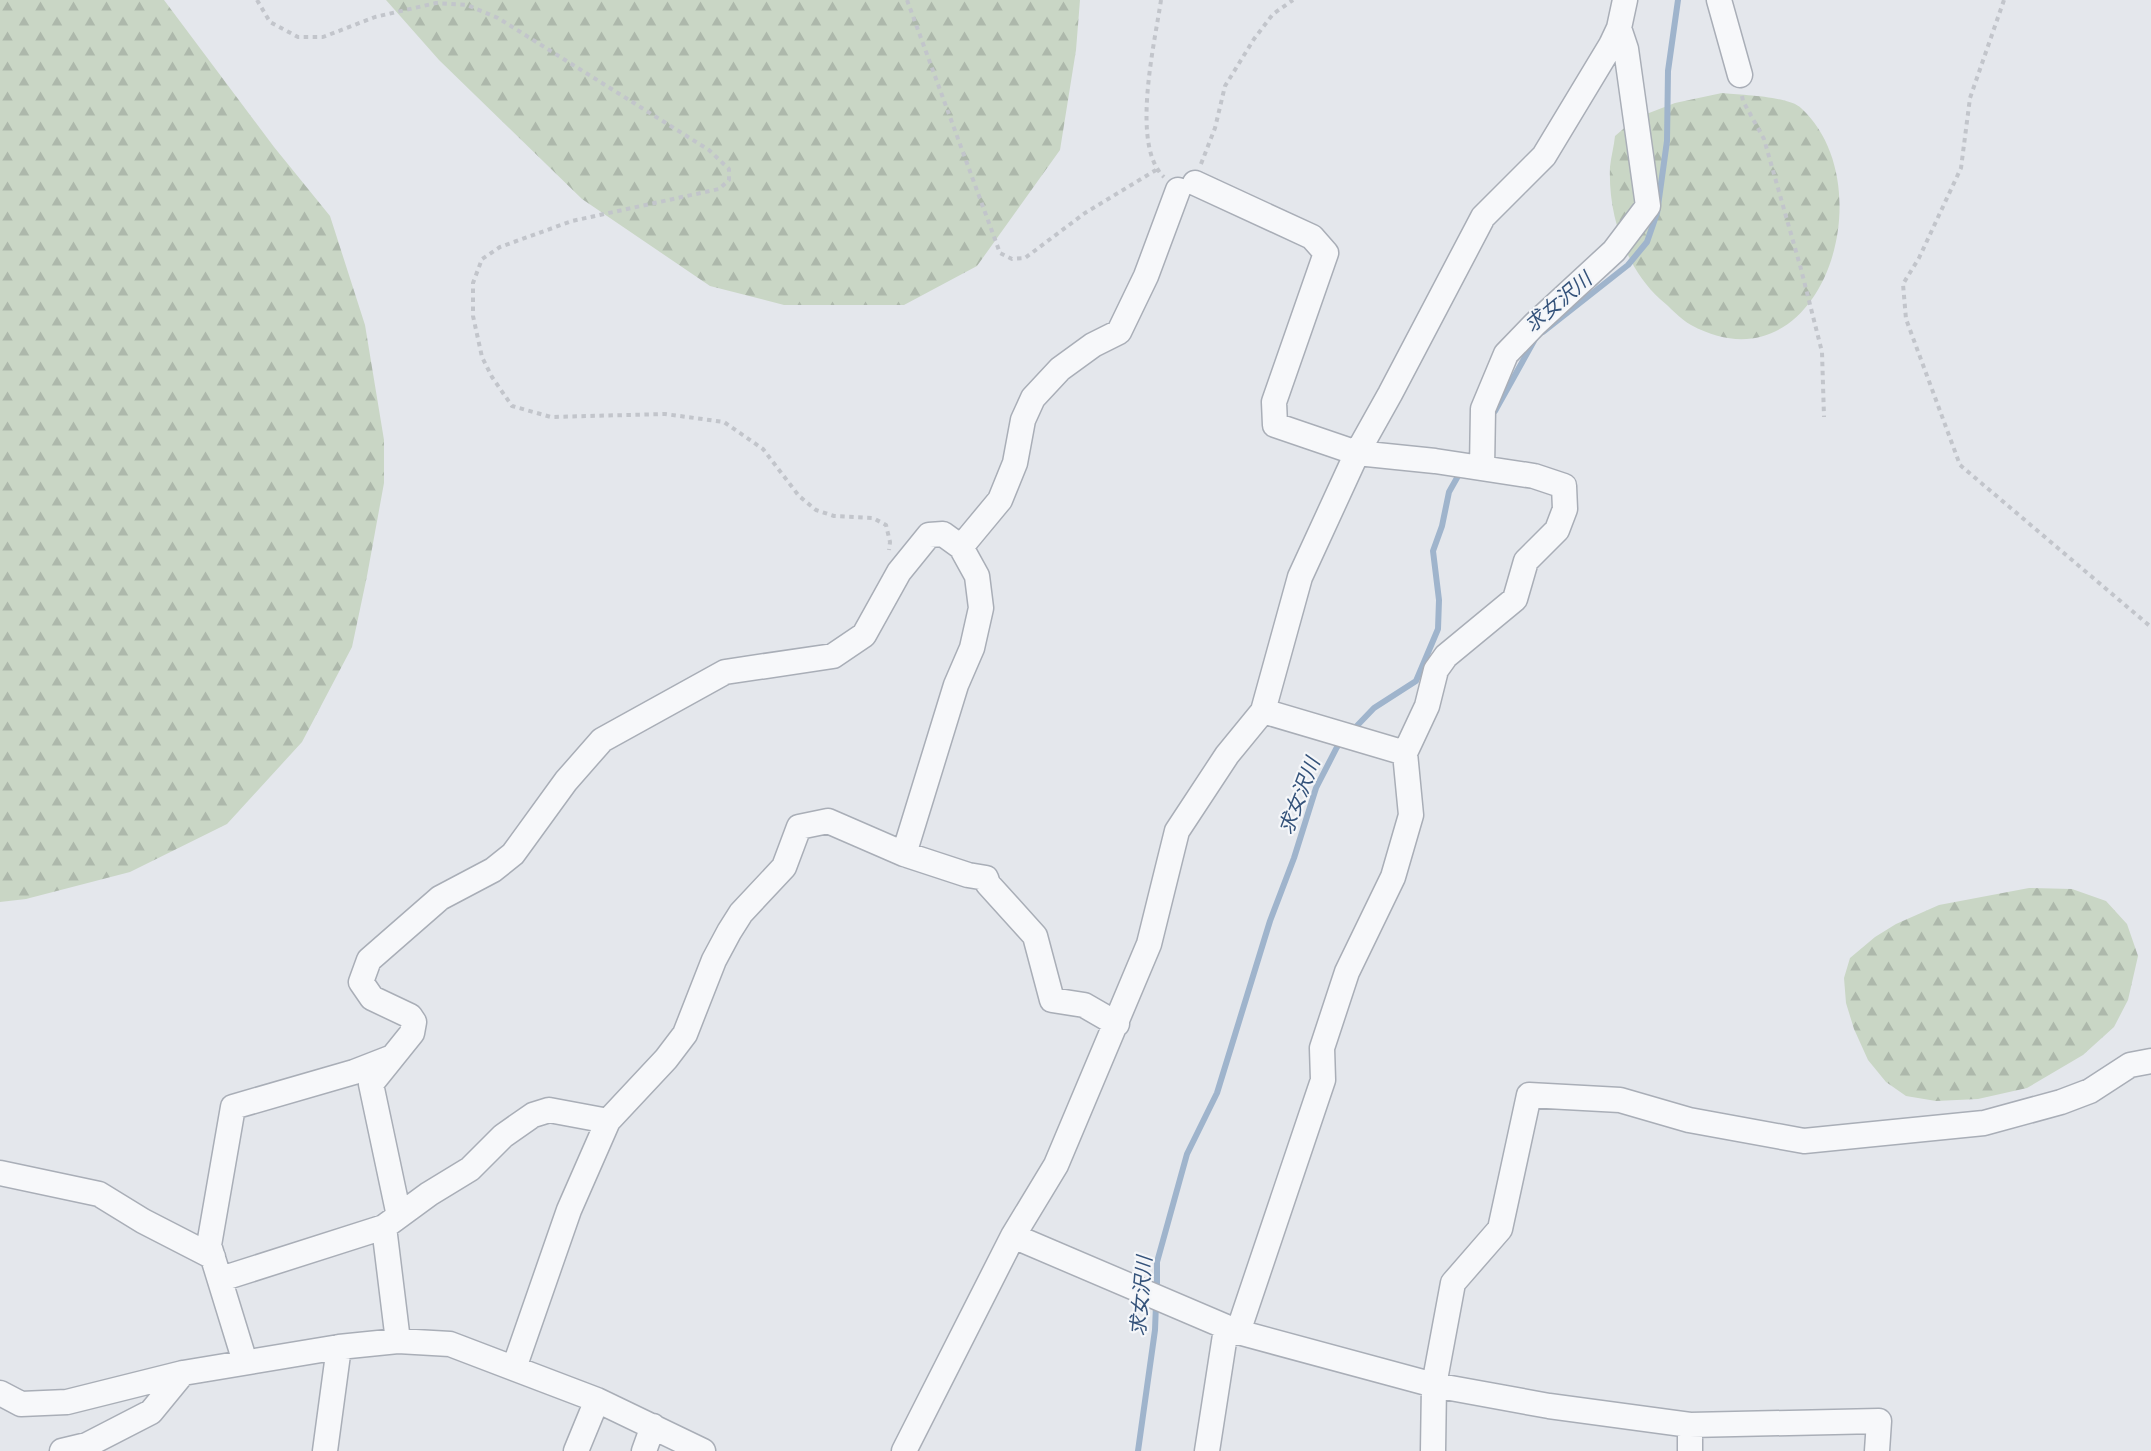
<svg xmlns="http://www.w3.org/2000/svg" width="2151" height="1451" viewBox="0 0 2151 1451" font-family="Cabin,'Noto Sans JP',sans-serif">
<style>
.forest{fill:url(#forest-firs)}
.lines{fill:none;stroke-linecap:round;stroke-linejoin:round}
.stream{stroke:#9fb4cc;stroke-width:6}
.minor-casing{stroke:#a9aeb7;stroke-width:27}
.path{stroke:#c2c5cb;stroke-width:4;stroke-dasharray:4.5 4.5;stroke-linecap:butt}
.minor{stroke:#f7f8fa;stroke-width:24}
.labels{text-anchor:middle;stroke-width:4.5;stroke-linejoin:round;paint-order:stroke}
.water-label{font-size:20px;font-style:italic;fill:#34527a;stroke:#f4f6f9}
</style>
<defs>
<pattern id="forest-firs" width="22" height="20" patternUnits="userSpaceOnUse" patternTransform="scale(1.5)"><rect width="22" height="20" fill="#c9d6c5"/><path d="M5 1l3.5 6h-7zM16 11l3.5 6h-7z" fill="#adb8ab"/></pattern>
</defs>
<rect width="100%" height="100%" fill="#e4e7ec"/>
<!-- forest -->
<path class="forest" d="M 0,0 L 164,0 L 274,147 L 330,216 L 365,325 L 384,440 L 384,483 L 367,576 L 352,647 L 302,742 L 227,824 L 130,872 L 26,899 L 0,902 Z
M 386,0 L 1080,0 L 1076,50 L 1060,150 L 977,266 L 904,305 L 784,305 L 710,286 L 582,199 L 439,60 Z
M 1722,93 C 1740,95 1789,96 1801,108 C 1887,187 1820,395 1691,325 C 1680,319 1670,307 1660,299 C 1625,267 1608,214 1610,167 C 1611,157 1614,146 1615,136 L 1636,118 L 1675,103 Z
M 2029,888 L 2072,889 L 2106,901 L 2127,924 L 2138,956 L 2128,1000 L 2114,1027 L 2083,1055 L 2027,1088 L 1978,1099 L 1936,1101 L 1906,1096 L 1886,1082 L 1868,1060 L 1854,1029 L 1846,1003 L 1844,978 L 1850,958 L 1875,937 L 1896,924 L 1939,905 Z"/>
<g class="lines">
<!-- stream -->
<path class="stream" d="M 1543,332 L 1628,265 L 1647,242 L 1657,213 L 1667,141 L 1668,71 L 1678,0
M 1495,411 L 1535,339
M 1351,732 L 1374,708 L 1416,681 L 1438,629 L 1439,600 L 1433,551 L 1442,526 L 1449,492 L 1462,469
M 1157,1291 L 1157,1262 L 1187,1154 L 1217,1093 L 1270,921 L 1294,858 L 1316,788 L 1337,747 L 1342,741
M 1138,1451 L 1155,1330 L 1156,1304"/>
<defs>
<path id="minor" d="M 1719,0 L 1740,75
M 1195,183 L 1312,237 L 1326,253 L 1274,402 L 1275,425 L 1357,453 L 1435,461 L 1534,476 L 1564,486 L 1565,509 L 1557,530 L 1526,561 L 1515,599 L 1446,656 L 1436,670 L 1427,706 L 1405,753
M 1482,468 L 1483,409 L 1506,354 L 1535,324 L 1614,251 L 1648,206 L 1626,49 L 1619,28
M 961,547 L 1000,500 L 1015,463 L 1023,420 L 1033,398 L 1060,369 L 1093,345 L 1119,332 L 1146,276 L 1178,190
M 0,1173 L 99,1194 L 143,1221 L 213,1257
M 399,1216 L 371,1084 L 412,1033 L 414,1022 L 410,1016 L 372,998 L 361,982 L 369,960 L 440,898 L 493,870 L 513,854 L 566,781 L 602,740 L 725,672 L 833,656 L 864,635 L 899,572 L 929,535 L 943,534 L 961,547 L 977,576 L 981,608 L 972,648 L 956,685 L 904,854 L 968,875 L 986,878 L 988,884 L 1035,936 L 1052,1000 L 1084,1005 L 1117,1024
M 384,1227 L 398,1341
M 1013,1236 L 1238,1332 L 1434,1385 L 1549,1406 L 1690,1425 L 1879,1421 L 1877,1451
M 221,1279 L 384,1227 L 429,1194 L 470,1169 L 503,1136 L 533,1115 L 549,1110 L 608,1121
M 1238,1332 L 1323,1080 L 1322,1048 L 1347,972 L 1393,877 L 1411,815 L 1405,753 L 1263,711
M 245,1362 L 209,1245 L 233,1107 L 354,1072 L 390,1058
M 514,1368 L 569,1210 L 608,1121 L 666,1059 L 685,1034 L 714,960 L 729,932 L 741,913 L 784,867 L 799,827 L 828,821 L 904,854
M 0,1393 L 21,1404 L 67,1402 L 183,1373 L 339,1347 L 398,1341 L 450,1344 L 597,1400 L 703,1451
M 62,1451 L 87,1445 L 151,1412 L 183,1373
M 325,1451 L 339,1347
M 576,1451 L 597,1400
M 644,1451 L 653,1426
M 904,1451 L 1013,1236 L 1056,1165 L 1149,944 L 1177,831 L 1227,755 L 1263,711 L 1300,577 L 1357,453 L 1390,394 L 1483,217 L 1544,156 L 1611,45 L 1619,28 L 1625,0
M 1207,1451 L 1225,1335 L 1238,1332
M 1433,1451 L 1434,1385 L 1453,1283 L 1500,1229 L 1529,1095 L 1620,1100 L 1689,1120 L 1804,1141 L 1984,1123 L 2061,1102 L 2090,1091 L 2130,1065 L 2151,1061
M 1690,1451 L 1690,1425"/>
</defs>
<!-- minor casing -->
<use href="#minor" class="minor-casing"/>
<!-- path -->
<path class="path" d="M 257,0 L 270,22 L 298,37 L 323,37 L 375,17 L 436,3 L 467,5 L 498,18 L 709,150 L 729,169 L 729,180 L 719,189 L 572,221 L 500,247 L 482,259 L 473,283 L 473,316 L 482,357 L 492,377 L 512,406 L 551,417 L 665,414 L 724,422 L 763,449 L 799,496 L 816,510 L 834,516 L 873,518 L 886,525 L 890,542 L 889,550
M 907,0 L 1000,253 L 1012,259 L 1025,258 L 1085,213 L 1156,170
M 1161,0 C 1155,42 1130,146 1164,177
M 2004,0 L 1970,98 L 1961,168 L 1919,258 L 1903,284 L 1906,319 L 1960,465 L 2151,627
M 1742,96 L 1743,101 L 1764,139 L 1801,269 L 1822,352 L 1824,417
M 1201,164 L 1215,128 L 1225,86 L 1254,39 L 1273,14 L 1293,0"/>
<!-- minor -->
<use href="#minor" class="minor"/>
</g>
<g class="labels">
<!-- water labels -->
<g class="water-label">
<text transform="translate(1558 302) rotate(-40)" y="7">求女沢川</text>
<text transform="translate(1299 796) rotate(-69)" y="7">求女沢川</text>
<text transform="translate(1141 1296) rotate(-85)" y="7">求女沢川</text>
</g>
</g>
</svg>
